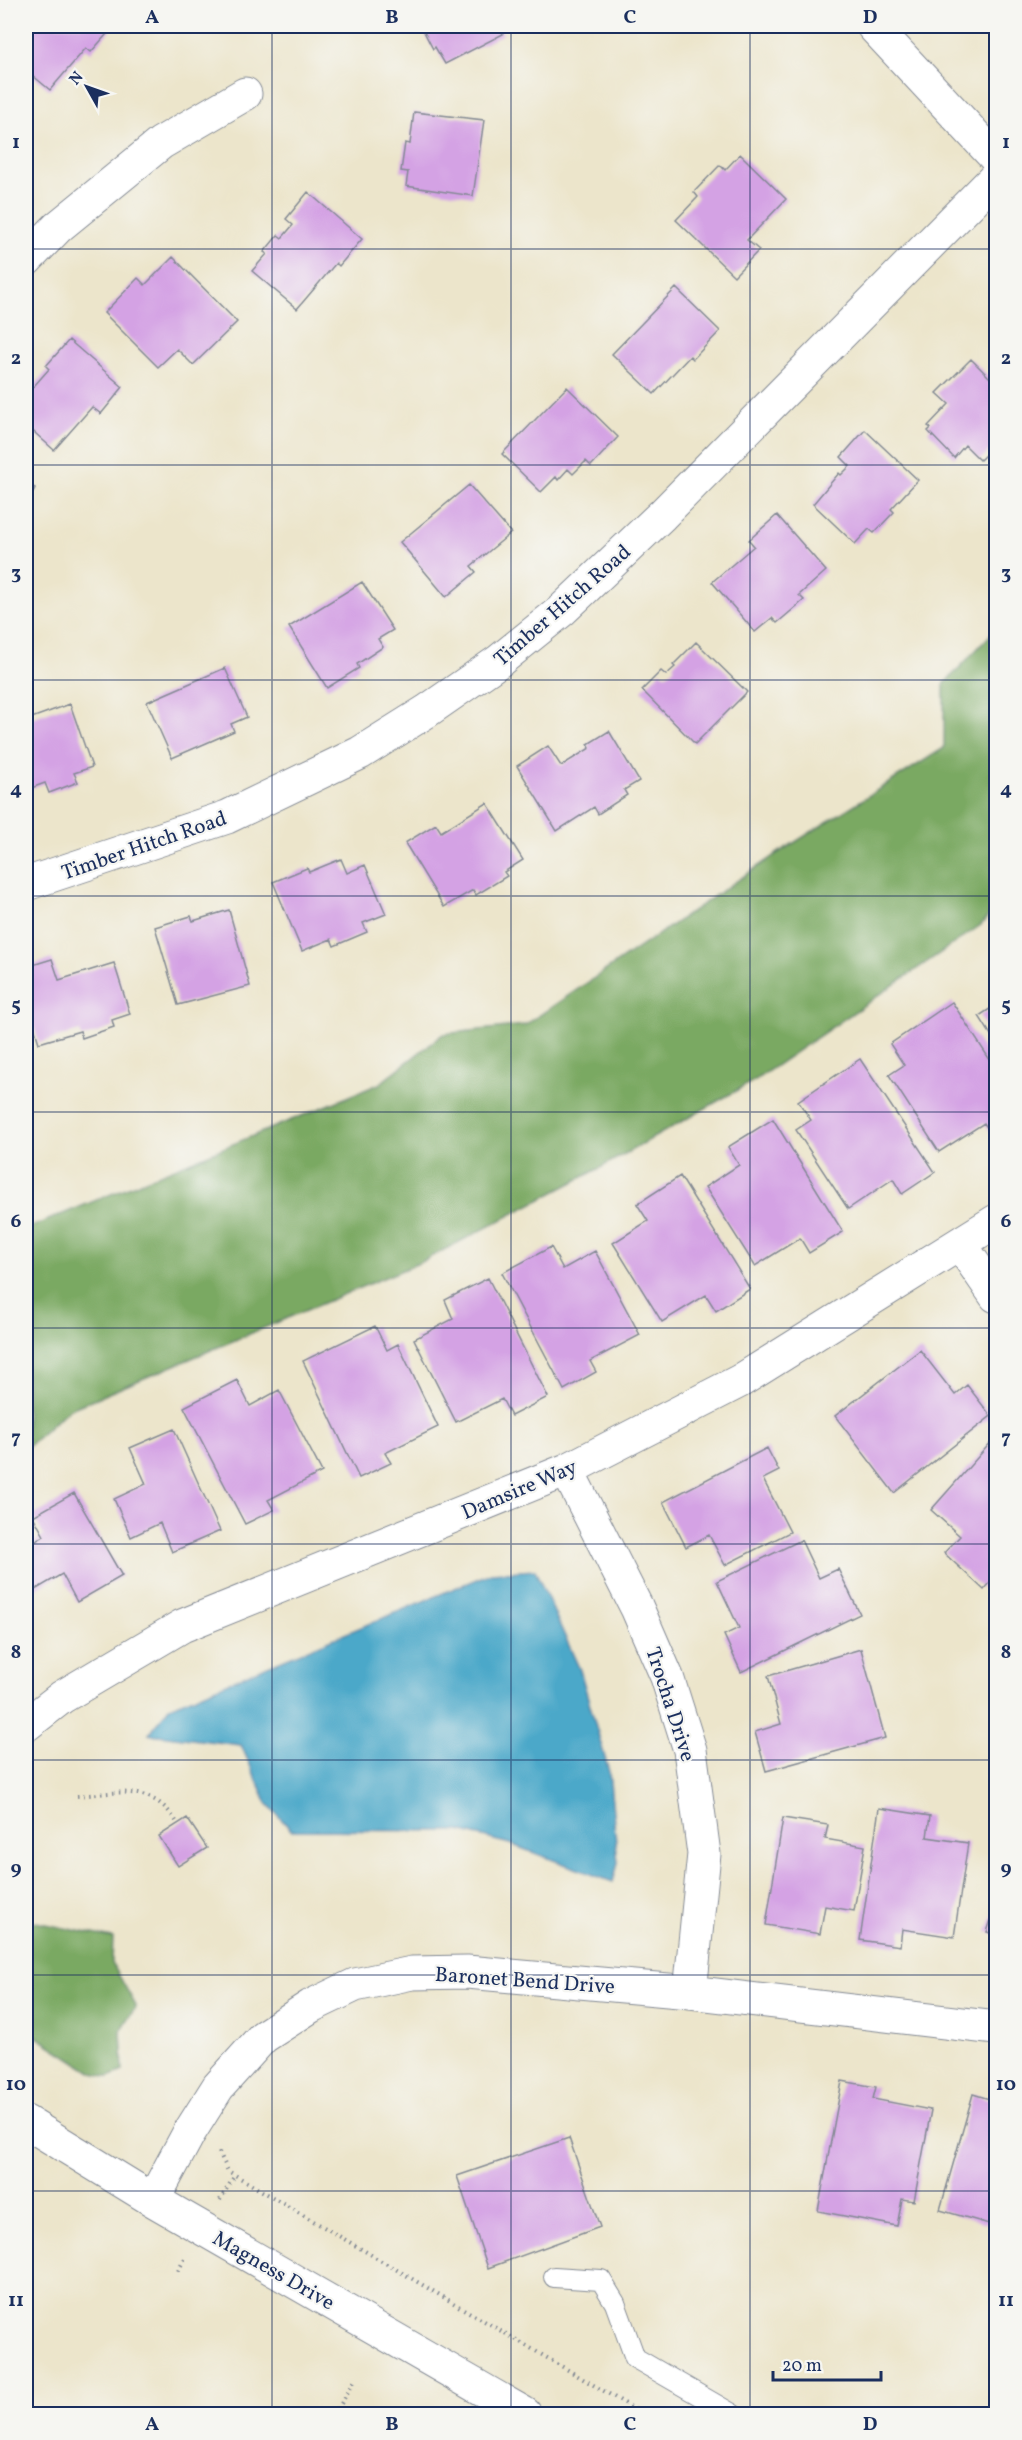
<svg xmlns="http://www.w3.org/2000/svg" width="1022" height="2440" viewBox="0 0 1022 2440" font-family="Vollkorn,serif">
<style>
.forest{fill:#7aa962;stroke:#4a6c60;stroke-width:1.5}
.water{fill:#4ba8c9;stroke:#336c94;stroke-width:1.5}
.building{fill:#d4a2e4}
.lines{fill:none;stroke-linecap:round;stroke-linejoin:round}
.lane-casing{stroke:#848a94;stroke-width:22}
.street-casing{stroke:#848a94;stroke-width:35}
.path{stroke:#848a94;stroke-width:4;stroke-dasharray:1.5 4.5;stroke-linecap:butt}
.lane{stroke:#fff;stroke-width:20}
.street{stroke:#fff;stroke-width:33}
.grid{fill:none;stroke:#1b2f5e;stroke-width:1.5;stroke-opacity:0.55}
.labels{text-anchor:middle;stroke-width:4.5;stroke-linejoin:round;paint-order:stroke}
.street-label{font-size:21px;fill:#1b2f5e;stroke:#f6f6f2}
.neatline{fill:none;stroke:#1b2f5e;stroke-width:2}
.grid-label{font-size:20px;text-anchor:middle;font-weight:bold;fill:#1b2f5e}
</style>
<rect width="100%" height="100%" fill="#f6f6f2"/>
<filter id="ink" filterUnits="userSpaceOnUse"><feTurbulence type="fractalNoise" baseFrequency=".0167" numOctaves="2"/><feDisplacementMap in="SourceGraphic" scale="12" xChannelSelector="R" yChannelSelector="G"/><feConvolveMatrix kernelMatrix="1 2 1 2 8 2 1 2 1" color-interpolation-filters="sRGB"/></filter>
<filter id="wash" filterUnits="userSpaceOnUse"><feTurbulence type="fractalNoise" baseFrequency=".008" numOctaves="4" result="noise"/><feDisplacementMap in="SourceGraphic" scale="24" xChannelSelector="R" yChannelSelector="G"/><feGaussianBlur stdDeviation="1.35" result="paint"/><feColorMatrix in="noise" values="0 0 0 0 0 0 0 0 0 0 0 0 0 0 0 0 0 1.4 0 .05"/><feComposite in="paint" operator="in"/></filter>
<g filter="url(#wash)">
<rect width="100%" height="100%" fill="#ece5cb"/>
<!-- forest -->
<path class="forest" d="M 996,629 L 996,907 L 981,925 L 755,1080 L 600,1168 L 419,1263 L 68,1410 L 26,1448 L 26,1229 L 379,1084 L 443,1034 L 525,1025 L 778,853 L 944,748 L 944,684 Z
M 26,1920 L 113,1938 L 112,1963 L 136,2006 L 121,2031 L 123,2071 L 109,2077 L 93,2073 L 26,2030 Z"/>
<!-- water -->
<path class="water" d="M 535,1570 L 580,1670 L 609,1772 L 618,1863 L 613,1882 L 510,1844 L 459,1831 L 291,1830 L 267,1803 L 241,1745 L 149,1734 L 169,1707 L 491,1573 Z"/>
<g id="blocks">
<!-- building -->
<path class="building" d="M 26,26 L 114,26 L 91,52 L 86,48 L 50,90 L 26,70 Z
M 421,26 L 498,26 L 503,34 L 445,64 L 435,47 L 433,49 Z
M 414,112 L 484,120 L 473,196 L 406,186 L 408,172 L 401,171 L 405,143 L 410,144 Z
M 740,154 L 786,199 L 747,240 L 759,250 L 734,276 L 676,220 L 698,197 L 694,192 L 720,165 L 725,170 Z
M 308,192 L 362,239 L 339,266 L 336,263 L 297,309 L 252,271 L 267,254 L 264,252 L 278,235 L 282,238 L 293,225 L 286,219 Z
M 173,257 L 237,322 L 193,365 L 177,349 L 158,367 L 104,313 L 138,278 L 145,285 Z
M 676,288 L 720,331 L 693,359 L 690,356 L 654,394 L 612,354 Z
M 69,340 L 123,387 L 101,414 L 92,407 L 54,450 L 26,425 L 26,395 L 49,369 L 46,366 Z
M 971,359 L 996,384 L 996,455 L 991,449 L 980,460 L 965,445 L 954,458 L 928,431 L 931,428 L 928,426 L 949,404 L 937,393 Z
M 567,387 L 618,437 L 591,466 L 586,461 L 573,474 L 568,469 L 558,480 L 556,477 L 541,492 L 502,454 Z
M 865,430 L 918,480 L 891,509 L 894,512 L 874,533 L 869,529 L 855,544 L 813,504 L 839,473 L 841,475 L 850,466 L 841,457 Z
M 26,483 L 35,488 L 26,507 Z
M 469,485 L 511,533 L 471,566 L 476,572 L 446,597 L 400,542 Z
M 777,515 L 826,571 L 799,595 L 804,600 L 777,623 L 772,618 L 755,632 L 712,582 L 754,546 L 749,540 Z
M 362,582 L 393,630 L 378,639 L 383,647 L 357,664 L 359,668 L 327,688 L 289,627 Z
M 696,642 L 747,692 L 695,744 L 642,690 L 661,671 L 666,675 L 675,667 L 673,665 Z
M 225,668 L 247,717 L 231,724 L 234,731 L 172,758 L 147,702 Z
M 70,704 L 92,767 L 74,773 L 78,782 L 49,793 L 45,783 L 26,790 L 26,720 Z
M 609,731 L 639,781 L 624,790 L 627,795 L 598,814 L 594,807 L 557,831 L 517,766 L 548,746 L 561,766 L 590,748 L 588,744 Z
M 487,803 L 523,860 L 504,872 L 507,876 L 476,895 L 473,890 L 444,907 L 405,843 L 436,824 L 441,832 Z
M 341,859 L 347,873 L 365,865 L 386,914 L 363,923 L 367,932 L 334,946 L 331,939 L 302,951 L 273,882 L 307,868 L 309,872 Z
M 229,910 L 250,986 L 178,1005 L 155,927 L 191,916 L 193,921 Z
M 52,959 L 59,980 L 114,963 L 130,1014 L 112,1020 L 114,1027 L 82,1038 L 80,1031 L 39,1043 L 26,1001 L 26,967 Z
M 952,1002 L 996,1069 L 996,1134 L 993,1136 L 984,1123 L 939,1152 L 889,1075 L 904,1065 L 890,1044 Z
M 996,1005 L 996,1043 L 979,1016 Z
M 860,1059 L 935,1172 L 902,1194 L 893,1179 L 848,1209 L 796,1130 L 811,1120 L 798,1101 Z
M 773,1119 L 843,1232 L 809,1253 L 800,1238 L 755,1266 L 705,1187 L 739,1165 L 728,1147 Z
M 680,1176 L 750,1289 L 716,1311 L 706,1295 L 662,1322 L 613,1243 L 648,1221 L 637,1204 Z
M 551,1247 L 563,1269 L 595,1251 L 640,1335 L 590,1361 L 596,1372 L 564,1390 L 502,1273 Z
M 488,1278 L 548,1397 L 511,1416 L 502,1399 L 456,1422 L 414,1339 L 453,1319 L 445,1300 Z
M 375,1326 L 387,1350 L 398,1344 L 438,1427 L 385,1453 L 391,1463 L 359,1478 L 303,1361 Z
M 920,1350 L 955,1395 L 967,1385 L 991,1416 L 894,1493 L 835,1416 Z
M 237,1380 L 250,1406 L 279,1390 L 322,1472 L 268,1500 L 274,1510 L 245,1524 L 184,1407 Z
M 174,1429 L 220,1531 L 172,1552 L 160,1523 L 131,1537 L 114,1499 L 146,1484 L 130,1448 Z
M 993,1440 L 996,1443 L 996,1576 L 984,1590 L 944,1553 L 960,1536 L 931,1510 Z
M 767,1448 L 779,1471 L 763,1479 L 790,1532 L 725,1565 L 709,1535 L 686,1547 L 663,1502 Z
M 74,1493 L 122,1576 L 77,1602 L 62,1574 L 35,1590 L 26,1573 L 26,1547 L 44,1536 L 33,1516 Z
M 801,1540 L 819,1578 L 838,1569 L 860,1614 L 741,1672 L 724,1635 L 739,1628 L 717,1581 Z
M 861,1649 L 885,1738 L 766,1771 L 755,1732 L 781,1724 L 768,1676 Z
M 879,1808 L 930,1816 L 927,1837 L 968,1843 L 954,1937 L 902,1929 L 900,1946 L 860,1940 Z
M 187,1818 L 207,1848 L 178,1866 L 159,1836 Z
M 783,1818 L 828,1825 L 825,1839 L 865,1846 L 854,1911 L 825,1906 L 820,1934 L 766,1925 Z
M 996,1905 L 996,1935 L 987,1932 Z
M 842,2081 L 876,2087 L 873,2099 L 931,2110 L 914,2201 L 902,2199 L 897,2226 L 818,2211 Z
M 973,2094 L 996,2101 L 996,2226 L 940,2210 Z
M 569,2138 L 600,2227 L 488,2268 L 457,2176 Z"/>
</g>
</g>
<g filter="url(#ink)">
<use href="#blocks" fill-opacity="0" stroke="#848a94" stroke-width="1.5"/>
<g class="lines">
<defs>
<path id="lane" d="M 554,2277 L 601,2280 L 615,2303 L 635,2358 L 732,2414"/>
<path id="street" d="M 873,26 L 996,158
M 26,260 L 58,227 L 161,143 L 245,94
M 26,884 L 227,817 L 360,753 L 427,711 L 499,661 L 561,611 L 662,515 L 996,177
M 960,1244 L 996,1296
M 567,1470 L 637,1608 L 667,1677 L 690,1750 L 704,1854 L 690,1992
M 26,1725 L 62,1697 L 182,1626 L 567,1470 L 740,1381 L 996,1221
M 26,2122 L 153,2200 L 525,2414
M 153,2200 L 189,2133 L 218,2087 L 263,2037 L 311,2006 L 355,1985 L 412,1973 L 467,1972 L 690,1992 L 996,2028"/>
</defs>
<!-- lane casing -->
<use href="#lane" class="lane-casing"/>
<!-- street casing -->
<use href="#street" class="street-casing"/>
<!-- path -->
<path class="path" d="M 77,1796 C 116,1793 152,1783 176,1821
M 219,2152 L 228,2171 L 643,2414
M 220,2200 L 235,2175
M 178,2271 L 185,2258
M 335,2414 L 356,2378"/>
<!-- lane -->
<use href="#lane" class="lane"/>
<!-- street -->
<use href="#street" class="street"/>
</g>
</g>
<!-- grid -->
<path class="grid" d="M 272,26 L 272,2414M 511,26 L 511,2414M 750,26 L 750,2414M 26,249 L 996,249M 26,465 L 996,465M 26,680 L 996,680M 26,896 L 996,896M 26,1112 L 996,1112M 26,1328 L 996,1328M 26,1544 L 996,1544M 26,1760 L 996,1760M 26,1975 L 996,1975M 26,2191 L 996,2191"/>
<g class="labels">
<!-- street labels -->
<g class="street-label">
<text transform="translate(562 605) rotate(-41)" y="7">Timber Hitch Road</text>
<text transform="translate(144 845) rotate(-19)" y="7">Timber Hitch Road</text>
<text transform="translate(519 1489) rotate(-23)" y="7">Damsire Way</text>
<text transform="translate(671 1704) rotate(72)" y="7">Trocha Drive</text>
<text transform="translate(525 1980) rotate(4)" y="7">Baronet Bend Drive</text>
<text transform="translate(274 2270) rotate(30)" y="7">Magness Drive</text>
</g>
</g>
<!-- margin -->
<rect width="1022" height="2440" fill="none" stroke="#f6f6f2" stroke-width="66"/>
<!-- north arrow -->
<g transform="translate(87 87) rotate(310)" stroke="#f6f6f2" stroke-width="4.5" paint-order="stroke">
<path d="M0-4.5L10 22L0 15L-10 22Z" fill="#1b2f5e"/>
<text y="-9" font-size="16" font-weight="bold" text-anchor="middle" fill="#1b2f5e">N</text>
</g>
<!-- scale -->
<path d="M773 2371v9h108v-9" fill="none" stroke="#1b2f5e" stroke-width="3"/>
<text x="782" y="2371" font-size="18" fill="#1b2f5e" stroke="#f6f6f2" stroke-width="4.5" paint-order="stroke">20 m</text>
<rect x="33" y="33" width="956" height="2374" class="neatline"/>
<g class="grid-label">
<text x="152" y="23">A</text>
<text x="392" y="23">B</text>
<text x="630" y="23">C</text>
<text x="870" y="23">D</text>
<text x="16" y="148">1</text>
<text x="1006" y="148">1</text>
<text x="16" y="364">2</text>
<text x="1006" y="364">2</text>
<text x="16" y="579">3</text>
<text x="1006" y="579">3</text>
<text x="16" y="795">4</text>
<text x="1006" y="795">4</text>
<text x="16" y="1011">5</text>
<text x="1006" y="1011">5</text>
<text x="16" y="1227">6</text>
<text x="1006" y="1227">6</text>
<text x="16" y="1443">7</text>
<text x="1006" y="1443">7</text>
<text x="16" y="1658">8</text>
<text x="1006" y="1658">8</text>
<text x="16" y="1874">9</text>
<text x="1006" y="1874">9</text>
<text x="16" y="2090">10</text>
<text x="1006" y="2090">10</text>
<text x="16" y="2306">11</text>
<text x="1006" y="2306">11</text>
<text x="152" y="2430">A</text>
<text x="392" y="2430">B</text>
<text x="630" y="2430">C</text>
<text x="870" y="2430">D</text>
</g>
</svg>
